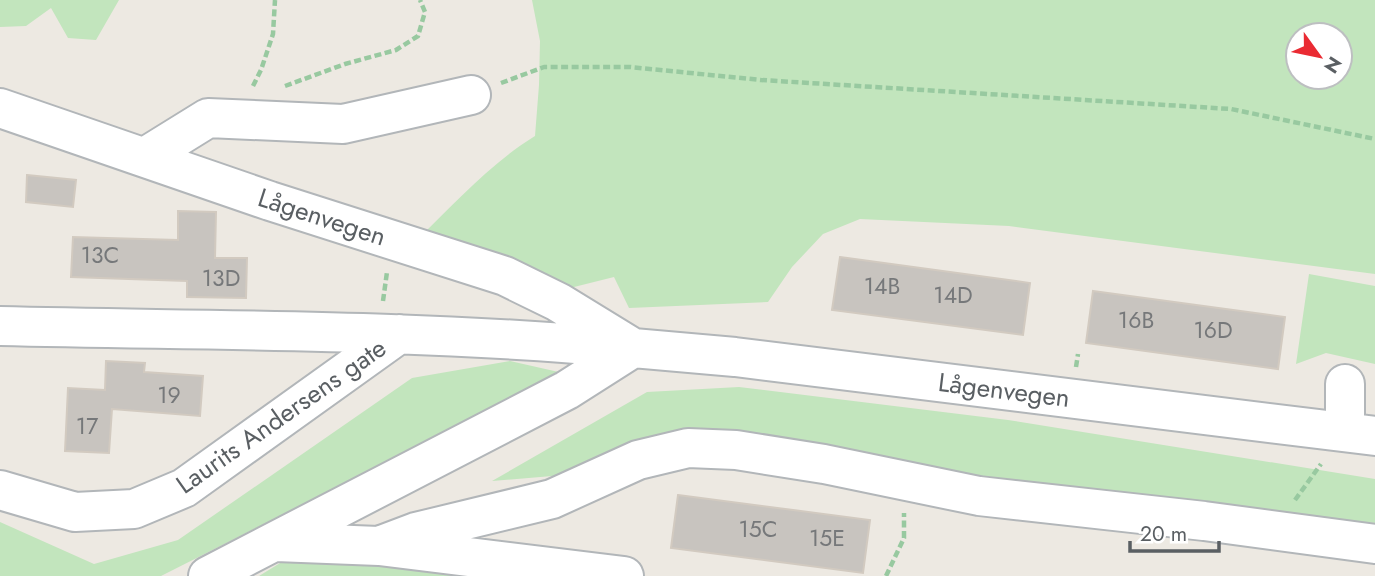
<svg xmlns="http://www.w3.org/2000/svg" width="1375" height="576" viewBox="0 0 1375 576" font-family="Jost,sans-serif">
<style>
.green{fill:#c2e5bd;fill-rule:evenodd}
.building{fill:#c8c4bf;stroke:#d2cac0;stroke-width:2}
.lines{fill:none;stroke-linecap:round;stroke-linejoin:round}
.minor-casing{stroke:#b2b6b9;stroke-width:42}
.path{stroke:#98c9a0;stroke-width:4.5;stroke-dasharray:7 3.5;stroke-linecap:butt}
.minor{stroke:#fff;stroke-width:38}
.labels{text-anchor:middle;stroke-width:5;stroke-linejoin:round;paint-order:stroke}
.number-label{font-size:23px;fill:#76787a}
.street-label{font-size:26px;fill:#5a5f63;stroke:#fff}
</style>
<rect width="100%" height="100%" fill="#ede9e2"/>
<!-- green -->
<path class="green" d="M 0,0 L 119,0 L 96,40 L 68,38 L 51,8 L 26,26 L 0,27 Z
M 532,0 L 1375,0 L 1375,274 L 1009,226 L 860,219 L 823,234 L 792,267 L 768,302 L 629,308 L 614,277 L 566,289 L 419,238 C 456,202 491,163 535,136 L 539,85 L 540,41 ZM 1298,35 L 1340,35 L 1340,77 L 1298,77 Z
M 1309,274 L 1375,286 L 1375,364 L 1326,353 L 1296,364 Z
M 510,361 L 563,373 L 161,576 L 0,576 L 0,522 L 94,564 L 178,540 L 412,378 Z
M 739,387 L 1008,420 L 1375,479 L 1375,523 L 982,487 L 813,443 L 675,431 L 564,475 L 492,481 L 647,392 Z
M 290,557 L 536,576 L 259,576 Z"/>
<!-- building -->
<path class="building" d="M 27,175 L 76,180 L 73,207 L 26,202 Z
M 178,211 L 216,212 L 215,258 L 247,258 L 246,298 L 187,297 L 187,281 L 71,277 L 73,237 L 178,240 Z
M 840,257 L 1030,283 L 1023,335 L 832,310 Z
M 1093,291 L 1285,317 L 1278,369 L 1086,343 Z
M 106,361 L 145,363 L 144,372 L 203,376 L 200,416 L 112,409 L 109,453 L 65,451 L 68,388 L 105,390 Z
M 678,495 L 870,520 L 863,573 L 671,548 Z"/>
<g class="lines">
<defs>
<path id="minor" d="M 0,108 L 270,201 L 505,276 L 558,302 L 633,348
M 145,157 L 208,118 L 343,124 L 471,95
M 0,326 C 208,331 417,329 624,348
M 1345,384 L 1345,432
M 0,490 L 75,512 L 134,509 L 184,488 L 399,334
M 276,542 L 379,546 L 624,576
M 379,546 L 416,532 L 552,499 L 638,460 L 688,448 L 736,450 L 824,464 L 979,496 L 1204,521 L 1375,544
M 208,576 L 567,390 L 633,348 L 735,357 L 1375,436"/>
</defs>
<!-- minor casing -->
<use href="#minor" class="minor-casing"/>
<!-- path -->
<path class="path" d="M 501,83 L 544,67 L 630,67 L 761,80 L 1231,109 L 1375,139
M 253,86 L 261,70 L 273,34 L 275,0
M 285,86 L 345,64 L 396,50 L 418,36 L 425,12 L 420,0
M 383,301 L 387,272
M 1076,367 L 1078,354
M 1295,500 L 1321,464
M 886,576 L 904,538 L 904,513"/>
<!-- minor -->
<use href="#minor" class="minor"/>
</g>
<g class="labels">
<!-- number labels -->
<g class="number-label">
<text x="100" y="263">13C</text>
<text x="221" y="286">13D</text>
<text x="882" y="294">14B</text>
<text x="953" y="303">14D</text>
<text x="1136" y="328">16B</text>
<text x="1213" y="338">16D</text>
<text x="169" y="403">19</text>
<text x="87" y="434">17</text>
<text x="758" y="537">15C</text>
<text x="827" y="546">15E</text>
</g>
<!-- street labels -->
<g class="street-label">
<text transform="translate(322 217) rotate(18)" y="9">Lågenvegen</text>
<text transform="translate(1004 390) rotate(7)" y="9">Lågenvegen</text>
<text transform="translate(281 416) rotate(-35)" y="9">Laurits Andersens gate</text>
</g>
</g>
<!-- north arrow -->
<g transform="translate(1319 56) rotate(123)"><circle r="33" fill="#ffffff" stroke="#bdbfc1" stroke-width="2"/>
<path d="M0-5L12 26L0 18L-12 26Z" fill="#ea2b33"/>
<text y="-10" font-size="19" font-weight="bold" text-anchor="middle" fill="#5a5f63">N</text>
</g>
<!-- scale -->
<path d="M1130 541v10h89v-10" fill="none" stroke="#5a5f63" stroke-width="3.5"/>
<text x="1140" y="541" font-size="21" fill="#5a5f63" stroke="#ffffff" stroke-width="5" paint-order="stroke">20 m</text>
</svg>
